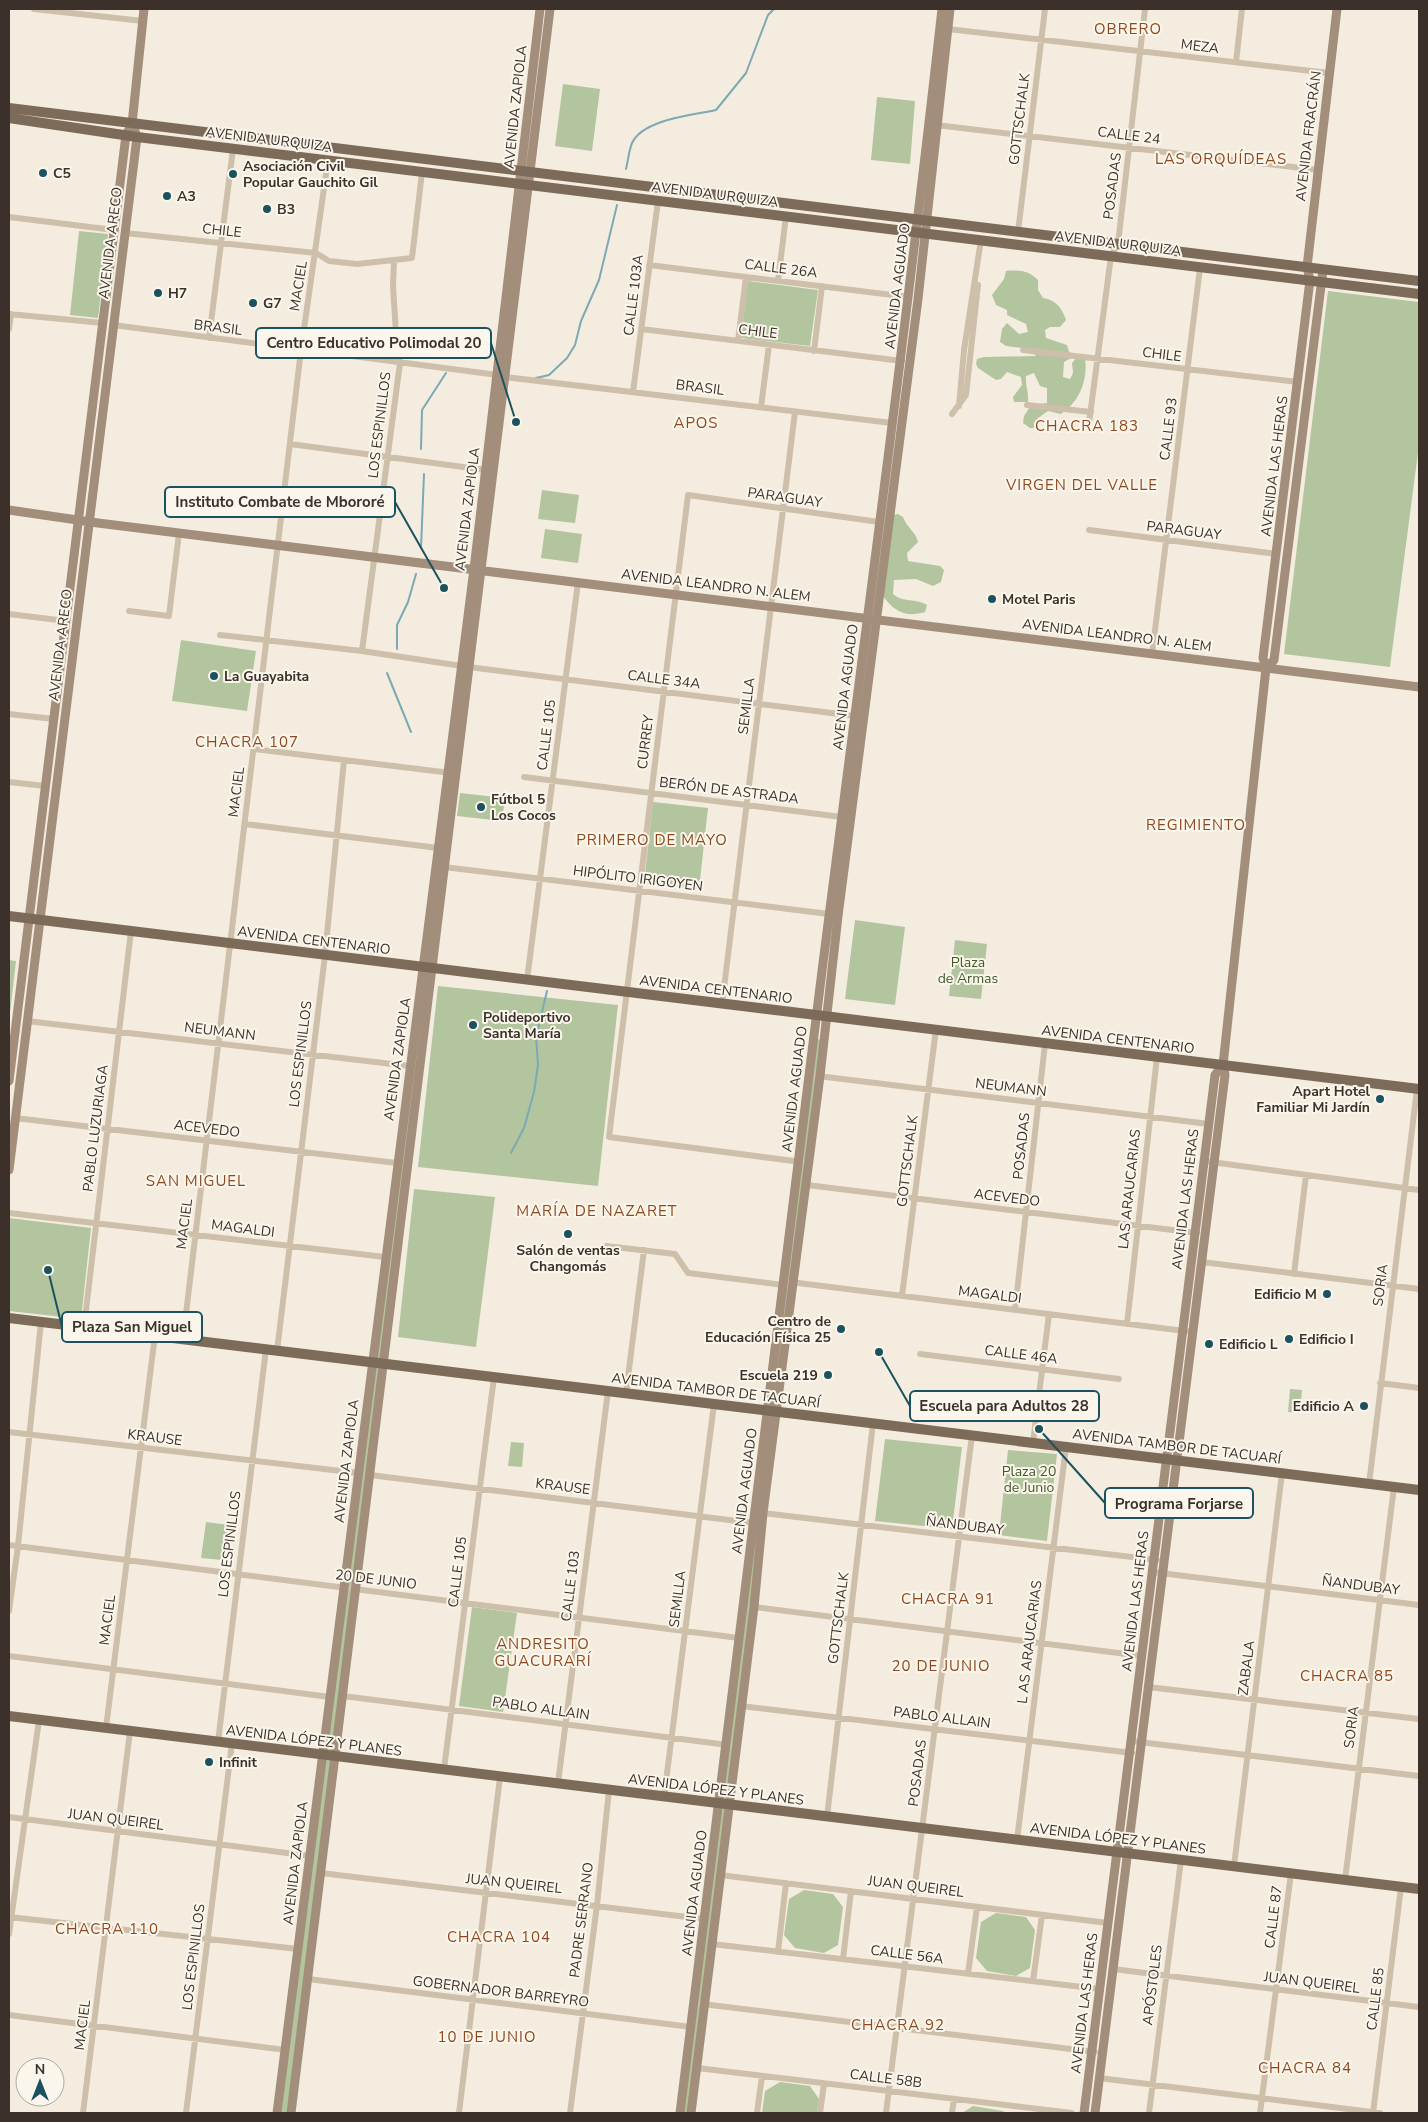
<svg xmlns="http://www.w3.org/2000/svg" width="1428" height="2122" viewBox="0 0 1428 2122" font-family="'Nunito Sans',sans-serif">
<style>
.green{fill:#b2c59e}
.lines{fill:none;stroke-linecap:round;stroke-linejoin:round}
.stream{stroke:#7ca9b3;stroke-width:2}
.street{stroke:#cebfaa;stroke-width:6}
.secondary{stroke:#a28e7b;stroke-width:9}
.primary{stroke:#7d6b5a;stroke-width:10}
.poi-dot{fill:#1c515f;stroke:#fbf6ec;stroke-width:2}
.labels{text-anchor:middle;stroke-width:4;stroke-linejoin:round;paint-order:stroke}
.street-label{font-size:14px;fill:#3b312a;stroke:#fbf6ec}
.poi-label{font-size:14px;font-weight:bold;fill:#3b312a;stroke:#fbf6ec;text-anchor:start}
.park-label{font-size:14px;fill:#435b2c;stroke:#fbf6ec}
.neighbourhood-label{font-size:15px;letter-spacing:1px;fill:#8f481e;stroke:#fbf6ec}
.leader{fill:none;stroke:#1c515f;stroke-width:2}
.callout-dot{fill:#1c515f;stroke:#fbf6ec;stroke-width:2}
.callout{fill:#fbf6ec;stroke:#1c515f;stroke-width:2}
.callout-label{font-size:15px;text-anchor:middle;font-weight:bold;fill:#3b312a}
</style>
<rect width="100%" height="100%" fill="#f4eddf"/>
<!-- green -->
<path class="green" d="M 563,84 L 600,89 L 592,151 L 555,146 Z
M 877,97 L 915,101 L 910,164 L 871,160 Z
M 79,231 L 108,234 L 98,318 L 70,315 Z
M 1006,271 C 1019,270 1028,270 1038,280 L 1038,290 L 1043,298 C 1056,300 1062,308 1066,320 L 1060,327 L 1050,327 L 1045,330 L 1046,338 L 1067,345 L 1071,358 L 1064,362 L 1063,377 L 1070,379 L 1073,373 L 1072,363 L 1078,356 L 1085,358 C 1088,380 1080,401 1061,414 L 1048,411 L 1038,418 L 1036,428 L 1030,428 L 1023,423 L 1024,416 L 1031,405 L 1047,403 L 1047,388 L 1040,386 L 1034,373 L 1026,376 C 1025,385 1029,393 1028,402 L 1014,402 L 1013,397 L 1022,385 L 1021,377 L 1007,372 L 1001,379 L 996,380 L 978,368 L 976,364 L 977,359 L 984,357 L 1036,356 L 1031,349 L 1006,346 L 1000,342 L 1002,329 L 1007,323 L 1019,334 L 1028,332 L 1026,324 L 1007,315 L 1007,310 L 996,305 L 992,295 L 1004,279 Z
M 748,281 L 818,290 L 810,346 L 741,338 Z
M 1328,291 L 1419,302 L 1419,445 L 1390,667 L 1284,654 Z
M 542,490 L 579,495 L 575,523 L 538,519 Z
M 898,514 L 903,517 C 907,528 916,532 918,542 L 907,553 L 908,561 L 940,566 L 944,570 L 941,582 L 933,586 L 916,579 L 894,580 L 893,594 C 903,603 916,598 927,605 L 925,612 C 904,618 894,611 882,595 L 889,516 Z
M 545,529 L 582,534 L 578,563 L 541,558 Z
M 181,640 L 256,651 L 247,711 L 172,701 Z
M 460,793 L 505,798 L 502,821 L 457,816 Z
M 653,802 L 708,808 L 699,889 L 644,883 Z
M 855,920 L 905,927 L 895,1005 L 845,999 Z
M 955,940 L 987,944 L 981,999 L 949,996 Z
M 9,960 L 16,961 L 9,1022 Z
M 424,981 L 428,981 L 287,2113 L 281,2113 Z
M 438,986 L 618,1005 L 598,1186 L 418,1167 Z
M 816,1039 L 822,1040 L 689,2113 L 681,2113 Z
M 414,1189 L 495,1197 L 476,1347 L 398,1337 Z
M 9,1218 L 91,1228 L 81,1319 L 9,1311 Z
M 1290,1389 L 1302,1390 L 1300,1413 L 1288,1412 Z
M 885,1439 L 962,1447 L 952,1529 L 875,1521 Z
M 511,1442 L 524,1443 L 522,1467 L 508,1466 Z
M 1008,1450 L 1057,1454 L 1047,1541 L 999,1535 Z
M 206,1522 L 229,1525 L 225,1556 L 222,1560 L 201,1558 Z
M 472,1607 L 517,1613 L 503,1712 L 459,1706 Z
M 804,1890 L 833,1894 L 843,1907 L 838,1945 L 824,1953 L 795,1948 L 784,1935 L 789,1899 Z
M 996,1913 L 1026,1917 L 1035,1930 L 1030,1968 L 1016,1976 L 987,1971 L 976,1958 L 981,1922 Z
M 780,2082 L 810,2086 L 819,2099 L 817,2113 L 762,2113 L 765,2091 Z
M 973,2106 L 1003,2111 L 1005,2113 L 962,2113 Z"/>
<g class="lines">
<!-- stream -->
<path class="stream" d="M 626,169 C 628,161 629,150 632,143 C 643,119 694,115 716,110 L 746,73 L 768,15 L 774,9
M 536,378 L 549,375 L 567,358 L 575,345 L 581,321 L 599,280 L 617,205
M 421,449 L 422,410 L 446,373
M 421,548 L 424,474
M 397,649 L 397,625 L 408,602 L 416,574
M 387,673 L 411,732
M 511,1153 L 524,1128 L 534,1092 L 538,1065 L 536,1037 L 547,991"/>
<!-- street -->
<path class="street" d="M 34,9 L 143,21
M 948,29 L 1329,73
M 1236,62 L 1242,9
M 936,125 L 1318,170
M 9,217 L 114,230
M 1018,232 L 1045,9
M 125,233 L 316,253 L 329,261 L 357,264 L 412,258 L 422,172
M 649,265 L 909,297
M 778,281 L 786,216
M 9,314 L 103,323
M 113,325 L 498,375
M 9,329 L 11,314
M 641,329 L 902,361
M 209,338 L 233,149
M 738,341 L 746,277
M 1023,350 L 1298,382
M 814,351 L 822,286
M 505,377 L 892,423
M 633,392 L 658,201
M 1027,405 L 1091,412
M 959,406 L 964,350 L 981,240
M 761,407 L 769,345
M 952,414 L 966,395 L 978,285
M 1089,423 L 1111,256 L 1118,244 L 1145,9
M 290,444 L 486,470
M 1089,530 L 1277,554
M 129,611 L 169,616 L 179,533
M 9,614 L 66,621
M 220,635 L 362,651 L 462,666
M 362,651 L 400,363 L 397,349 L 393,286 L 394,261
M 1152,654 L 1200,268
M 469,667 L 855,716
M 9,714 L 54,719
M 254,749 L 451,773
M 524,777 L 842,817
M 9,782 L 45,786
M 245,824 L 438,848
M 444,867 L 829,914
M 527,980 L 578,582
M 722,1004 L 795,412
M 27,1021 L 409,1066
M 810,1075 L 1209,1124
M 15,1118 L 397,1163
M 1204,1161 L 1419,1190
M 809,1163 L 609,1137 L 688,495 L 879,522
M 807,1185 L 1197,1233
M 9,1213 L 385,1257
M 606,1246 L 675,1254 L 688,1273 L 783,1285
M 1202,1262 L 1419,1289
M 1294,1274 L 1306,1175
M 790,1282 L 1193,1332
M 902,1296 L 936,1029
M 1015,1310 L 1045,1044
M 1127,1324 L 1157,1057
M 84,1327 L 131,931
M 183,1339 L 301,350 L 328,160
M 277,1351 L 325,955 L 344,760
M 920,1354 L 1119,1379
M 1380,1383 L 1419,1388
M 626,1393 L 644,1250
M 9,1432 L 358,1473
M 1033,1443 L 1049,1314
M 370,1475 L 753,1523
M 1369,1484 L 1417,1089
M 763,1513 L 1157,1560
M 9,1545 L 739,1638
M 1152,1572 L 1419,1605
M 754,1607 L 1142,1656
M 9,1611 L 18,1546 L 41,1322
M 9,1656 L 330,1697
M 1148,1687 L 1419,1719
M 343,1696 L 736,1746
M 741,1706 L 1132,1753
M 106,1728 L 155,1335
M 1131,1741 L 1419,1776
M 218,1742 L 266,1349
M 444,1769 L 494,1377
M 558,1783 L 608,1391
M 664,1797 L 714,1404
M 9,1817 L 310,1856
M 827,1817 L 873,1423
M 1017,1840 L 1066,1447
M 1234,1866 L 1282,1473
M 321,1873 L 704,1919
M 720,1875 L 1108,1923
M 1345,1880 L 1394,1487
M 9,1917 L 298,1949
M 9,1934 L 39,1720
M 712,1944 L 1100,1989
M 778,1952 L 786,1883
M 843,1959 L 851,1891
M 1113,1969 L 1419,2007
M 968,1974 L 977,1907
M 308,1979 L 691,2027
M 1033,1981 L 1042,1915
M 694,2003 L 1095,2052
M 9,2015 L 286,2050
M 697,2068 L 1072,2113
M 1099,2078 L 1380,2113
M 83,2113 L 130,1731
M 186,2113 L 232,1743
M 459,2113 L 500,1777
M 570,2113 L 597,1905 L 609,1790
M 757,2113 L 762,2076
M 820,2113 L 824,2084
M 886,2113 L 972,1435
M 952,2113 L 954,2099
M 1149,2113 L 1181,1860
M 1260,2113 L 1291,1873
M 1373,2113 L 1401,1887"/>
<!-- secondary -->
<path class="secondary" d="M 9,510 L 98,523 L 1419,687
M 1266,668 L 1274,660 L 1323,270
M 9,1081 L 126,135 L 132,124 L 144,9
M 9,1170 L 137,137 L 135,131
M 277,2113 L 474,569 L 540,9
M 291,2113 C 381,1412 463,710 550,9
M 680,2113 C 728,1733 774,1352 822,971 C 863,650 906,330 942,9
M 691,2113 L 754,1607 L 763,1513 L 820,1076 L 838,916 L 918,299 L 950,9
M 1084,2113 L 1215,1075 L 1223,1065
M 1095,2113 L 1225,1075 L 1223,1065 L 1266,668 L 1263,658 L 1310,280 L 1307,267 L 1337,9"/>
<!-- primary -->
<path class="primary" d="M 9,108 L 1419,281
M 9,118 L 137,137 L 1419,294
M 9,916 L 1419,1089
M 9,1318 L 1419,1490
M 9,1716 L 1419,1889"/>
</g>
<!-- markers -->
<g class="poi-dot">
<circle cx="43" cy="173" r="5"/>
<circle cx="233" cy="174" r="5"/>
<circle cx="167" cy="196" r="5"/>
<circle cx="267" cy="209" r="5"/>
<circle cx="158" cy="293" r="5"/>
<circle cx="253" cy="303" r="5"/>
<circle cx="992" cy="599" r="5"/>
<circle cx="214" cy="676" r="5"/>
<circle cx="481" cy="807" r="5"/>
<circle cx="473" cy="1025" r="5"/>
<circle cx="1380" cy="1099" r="5"/>
<circle cx="568" cy="1234" r="5"/>
<circle cx="1327" cy="1294" r="5"/>
<circle cx="841" cy="1329" r="5"/>
<circle cx="1289" cy="1339" r="5"/>
<circle cx="1209" cy="1344" r="5"/>
<circle cx="828" cy="1375" r="5"/>
<circle cx="1364" cy="1406" r="5"/>
<circle cx="209" cy="1762" r="5"/>
</g>
<g class="labels">
<!-- street labels -->
<g class="street-label">
<text transform="translate(1200 46) rotate(7)" y="5">MEZA</text>
<text transform="translate(515 107) rotate(-84)" y="5">AVENIDA ZAPIOLA</text>
<text transform="translate(1019 119) rotate(-83)" y="5">GOTTSCHALK</text>
<text transform="translate(1129 135) rotate(7)" y="5">CALLE 24</text>
<text transform="translate(1308 136) rotate(-83)" y="5">AVENIDA FRACRÁN</text>
<text transform="translate(269 139) rotate(7)" y="5">AVENIDA URQUIZA</text>
<text transform="translate(1112 186) rotate(-83)" y="5">POSADAS</text>
<text transform="translate(715 194) rotate(7)" y="5">AVENIDA URQUIZA</text>
<text transform="translate(222 230) rotate(6)" y="5">CHILE</text>
<text transform="translate(110 243) rotate(-83)" y="5">AVENIDA ARECO</text>
<text transform="translate(1118 243) rotate(7)" y="5">AVENIDA URQUIZA</text>
<text transform="translate(781 268) rotate(7)" y="5">CALLE 26A</text>
<text transform="translate(298 286) rotate(-81)" y="5">MACIEL</text>
<text transform="translate(897 286) rotate(-83)" y="5">AVENIDA AGUADO</text>
<text transform="translate(633 295) rotate(-83)" y="5">CALLE 103A</text>
<text transform="translate(218 327) rotate(7)" y="5">BRASIL</text>
<text transform="translate(758 331) rotate(7)" y="5">CHILE</text>
<text transform="translate(1162 354) rotate(7)" y="5">CHILE</text>
<text transform="translate(700 387) rotate(7)" y="5">BRASIL</text>
<text transform="translate(379 425) rotate(-83)" y="5">LOS ESPINILLOS</text>
<text transform="translate(1168 429) rotate(-83)" y="5">CALLE 93</text>
<text transform="translate(1274 466) rotate(-83)" y="5">AVENIDA LAS HERAS</text>
<text transform="translate(785 497) rotate(8)" y="5">PARAGUAY</text>
<text transform="translate(467 509) rotate(-83)" y="5">AVENIDA ZAPIOLA</text>
<text transform="translate(1184 530) rotate(7)" y="5">PARAGUAY</text>
<text transform="translate(716 585) rotate(7)" y="5">AVENIDA LEANDRO N. ALEM</text>
<text transform="translate(1117 635) rotate(7)" y="5">AVENIDA LEANDRO N. ALEM</text>
<text transform="translate(60 645) rotate(-83)" y="5">AVENIDA ARECO</text>
<text transform="translate(664 679) rotate(7)" y="5">CALLE 34A</text>
<text transform="translate(845 687) rotate(-83)" y="5">AVENIDA AGUADO</text>
<text transform="translate(746 706) rotate(-83)" y="5">SEMILLA</text>
<text transform="translate(546 735) rotate(-83)" y="5">CALLE 105</text>
<text transform="translate(645 742) rotate(-83)" y="5">CURREY</text>
<text transform="translate(729 790) rotate(7)" y="5">BERÓN DE ASTRADA</text>
<text transform="translate(236 792) rotate(-83)" y="5">MACIEL</text>
<text transform="translate(638 878) rotate(7)" y="5">HIPÓLITO IRIGOYEN</text>
<text transform="translate(314 940) rotate(7)" y="5">AVENIDA CENTENARIO</text>
<text transform="translate(716 989) rotate(7)" y="5">AVENIDA CENTENARIO</text>
<text transform="translate(220 1031) rotate(7)" y="5">NEUMANN</text>
<text transform="translate(1118 1039) rotate(7)" y="5">AVENIDA CENTENARIO</text>
<text transform="translate(300 1054) rotate(-83)" y="5">LOS ESPINILLOS</text>
<text transform="translate(397 1059) rotate(-82)" y="5">AVENIDA ZAPIOLA</text>
<text transform="translate(1011 1087) rotate(7)" y="5">NEUMANN</text>
<text transform="translate(794 1089) rotate(-83)" y="5">AVENIDA AGUADO</text>
<text transform="translate(95 1128) rotate(-83)" y="5">PABLO LUZURIAGA</text>
<text transform="translate(207 1128) rotate(7)" y="5">ACEVEDO</text>
<text transform="translate(1021 1146) rotate(-84)" y="5">POSADAS</text>
<text transform="translate(907 1161) rotate(-83)" y="5">GOTTSCHALK</text>
<text transform="translate(1129 1189) rotate(-84)" y="5">LAS ARAUCARIAS</text>
<text transform="translate(1007 1197) rotate(7)" y="5">ACEVEDO</text>
<text transform="translate(1185 1199) rotate(-83)" y="5">AVENIDA LAS HERAS</text>
<text transform="translate(184 1224) rotate(-83)" y="5">MACIEL</text>
<text transform="translate(243 1228) rotate(7)" y="5">MAGALDI</text>
<text transform="translate(1380 1285) rotate(-83)" y="5">SORIA</text>
<text transform="translate(990 1294) rotate(7)" y="5">MAGALDI</text>
<text transform="translate(1021 1354) rotate(7)" y="5">CALLE 46A</text>
<text transform="translate(716 1390) rotate(7)" y="5">AVENIDA TAMBOR DE TACUARÍ</text>
<text transform="translate(155 1437) rotate(7)" y="5">KRAUSE</text>
<text transform="translate(1177 1446) rotate(7)" y="5">AVENIDA TAMBOR DE TACUARÍ</text>
<text transform="translate(346 1461) rotate(-83)" y="5">AVENIDA ZAPIOLA</text>
<text transform="translate(563 1486) rotate(7)" y="5">KRAUSE</text>
<text transform="translate(744 1491) rotate(-83)" y="5">AVENIDA AGUADO</text>
<text transform="translate(965 1525) rotate(7)" y="5">ÑANDUBAY</text>
<text transform="translate(229 1544) rotate(-83)" y="5">LOS ESPINILLOS</text>
<text transform="translate(457 1572) rotate(-83)" y="5">CALLE 105</text>
<text transform="translate(376 1579) rotate(7)" y="5">20 DE JUNIO</text>
<text transform="translate(1361 1585) rotate(7)" y="5">ÑANDUBAY</text>
<text transform="translate(570 1586) rotate(-83)" y="5">CALLE 103</text>
<text transform="translate(677 1599) rotate(-83)" y="5">SEMILLA</text>
<text transform="translate(1135 1601) rotate(-83)" y="5">AVENIDA LAS HERAS</text>
<text transform="translate(838 1618) rotate(-83)" y="5">GOTTSCHALK</text>
<text transform="translate(107 1620) rotate(-83)" y="5">MACIEL</text>
<text transform="translate(1029 1642) rotate(-83)" y="5">L AS ARAUCARIAS</text>
<text transform="translate(1246 1668) rotate(-83)" y="5">ZABALA</text>
<text transform="translate(541 1708) rotate(8)" y="5">PABLO ALLAIN</text>
<text transform="translate(942 1717) rotate(7)" y="5">PABLO ALLAIN</text>
<text transform="translate(1351 1727) rotate(-83)" y="5">SORIA</text>
<text transform="translate(314 1740) rotate(7)" y="5">AVENIDA LÓPEZ Y PLANES</text>
<text transform="translate(917 1773) rotate(-83)" y="5">POSADAS</text>
<text transform="translate(716 1789) rotate(7)" y="5">AVENIDA LÓPEZ Y PLANES</text>
<text transform="translate(116 1819) rotate(7)" y="5">JUAN QUEIREL</text>
<text transform="translate(1118 1838) rotate(7)" y="5">AVENIDA LÓPEZ Y PLANES</text>
<text transform="translate(295 1863) rotate(-83)" y="5">AVENIDA ZAPIOLA</text>
<text transform="translate(514 1883) rotate(6)" y="5">JUAN QUEIREL</text>
<text transform="translate(916 1886) rotate(7)" y="5">JUAN QUEIREL</text>
<text transform="translate(694 1893) rotate(-83)" y="5">AVENIDA AGUADO</text>
<text transform="translate(1273 1917) rotate(-83)" y="5">CALLE 87</text>
<text transform="translate(581 1920) rotate(-83)" y="5">PADRE SERRANO</text>
<text transform="translate(907 1954) rotate(7)" y="5">CALLE 56A</text>
<text transform="translate(193 1957) rotate(-83)" y="5">LOS ESPINILLOS</text>
<text transform="translate(1312 1982) rotate(7)" y="5">JUAN QUEIREL</text>
<text transform="translate(1152 1985) rotate(-83)" y="5">APÓSTOLES</text>
<text transform="translate(501 1991) rotate(7)" y="5">GOBERNADOR BARREYRO</text>
<text transform="translate(1375 1999) rotate(-83)" y="5">CALLE 85</text>
<text transform="translate(1084 2003) rotate(-83)" y="5">AVENIDA LAS HERAS</text>
<text transform="translate(82 2025) rotate(-83)" y="5">MACIEL</text>
<text transform="translate(886 2078) rotate(7)" y="5">CALLE 58B</text>
</g>
<!-- poi labels -->
<g class="poi-label">
<text x="243" y="171">Asociación Civil<tspan x="243" dy="16">Popular Gauchito Gil</tspan></text>
<text x="53" y="178">C5</text>
<text x="177" y="201">A3</text>
<text x="277" y="214">B3</text>
<text x="168" y="298">H7</text>
<text x="263" y="308">G7</text>
<text x="1002" y="604">Motel Paris</text>
<text x="224" y="681">La Guayabita</text>
<text x="491" y="804">Fútbol 5<tspan x="491" dy="16">Los Cocos</tspan></text>
<text x="483" y="1022">Polideportivo<tspan x="483" dy="16">Santa María</tspan></text>
<text x="1370" y="1096" text-anchor="end">Apart Hotel<tspan x="1370" dy="16">Familiar Mi Jardín</tspan></text>
<text x="568" y="1255" text-anchor="middle">Salón de ventas<tspan x="568" dy="16">Changomás</tspan></text>
<text x="1317" y="1299" text-anchor="end">Edificio M</text>
<text x="831" y="1326" text-anchor="end">Centro de<tspan x="831" dy="16">Educación Física 25</tspan></text>
<text x="1299" y="1344">Edificio I</text>
<text x="1219" y="1349">Edificio L</text>
<text x="818" y="1380" text-anchor="end">Escuela 219</text>
<text x="1354" y="1411" text-anchor="end">Edificio A</text>
<text x="219" y="1767">Infinit</text>
</g>
<!-- park labels -->
<g class="park-label">
<text x="968" y="967">Plaza<tspan x="968" dy="16">de Armas</tspan></text>
<text x="1029" y="1476">Plaza 20<tspan x="1029" dy="16">de Junio</tspan></text>
</g>
<!-- neighbourhood labels -->
<g class="neighbourhood-label">
<text x="1128" y="34">OBRERO</text>
<text x="1221" y="164">LAS ORQUÍDEAS</text>
<text x="696" y="428">APOS</text>
<text x="1087" y="431">CHACRA 183</text>
<text x="1082" y="490">VIRGEN DEL VALLE</text>
<text x="247" y="747">CHACRA 107</text>
<text x="1196" y="830">REGIMIENTO</text>
<text x="652" y="845">PRIMERO DE MAYO</text>
<text x="196" y="1186">SAN MIGUEL</text>
<text x="597" y="1216">MARÍA DE NAZARET</text>
<text x="948" y="1604">CHACRA 91</text>
<text x="543" y="1649">ANDRESITO<tspan x="543" dy="17">GUACURARÍ</tspan></text>
<text x="941" y="1671">20 DE JUNIO</text>
<text x="1347" y="1681">CHACRA 85</text>
<text x="107" y="1934">CHACRA 110</text>
<text x="499" y="1942">CHACRA 104</text>
<text x="898" y="2030">CHACRA 92</text>
<text x="487" y="2042">10 DE JUNIO</text>
<text x="1305" y="2073">CHACRA 84</text>
</g>
</g>
<!-- callouts -->
<path class="leader" d="M516 422L491 343M444 588L395 502M48 1270L62 1327M879 1352L910 1406M1039 1429L1105 1503"/>
<g class="callout-dot">
<circle cx="516" cy="422" r="5"/>
<circle cx="444" cy="588" r="5"/>
<circle cx="48" cy="1270" r="5"/>
<circle cx="879" cy="1352" r="5"/>
<circle cx="1039" cy="1429" r="5"/>
</g>
<g class="callout">
<rect x="256" y="328" width="235" height="30" rx="5"/>
<rect x="165" y="487" width="230" height="30" rx="5"/>
<rect x="62" y="1312" width="140" height="30" rx="5"/>
<rect x="910" y="1391" width="189" height="30" rx="5"/>
<rect x="1105" y="1488" width="148" height="30" rx="5"/>
</g>
<g class="callout-label">
<text x="374" y="348">Centro Educativo Polimodal 20</text>
<text x="280" y="507">Instituto Combate de Mbororé</text>
<text x="132" y="1332">Plaza San Miguel</text>
<text x="1004" y="1411">Escuela para Adultos 28</text>
<text x="1179" y="1509">Programa Forjarse</text>
</g>
<!-- border -->
<rect width="1428" height="2122" fill="none" stroke="#3b312a" stroke-width="20"/>
<!-- north arrow -->
<g transform="translate(40 2082)"><circle r="24" fill="#fbf6ec" stroke="#aea79e"/>
<path d="M0-4L9 19L0 12L-9 19Z" fill="#1c515f"/>
<text y="-8" font-size="14" font-weight="bold" text-anchor="middle" fill="#3b312a">N</text>
</g>
</svg>
